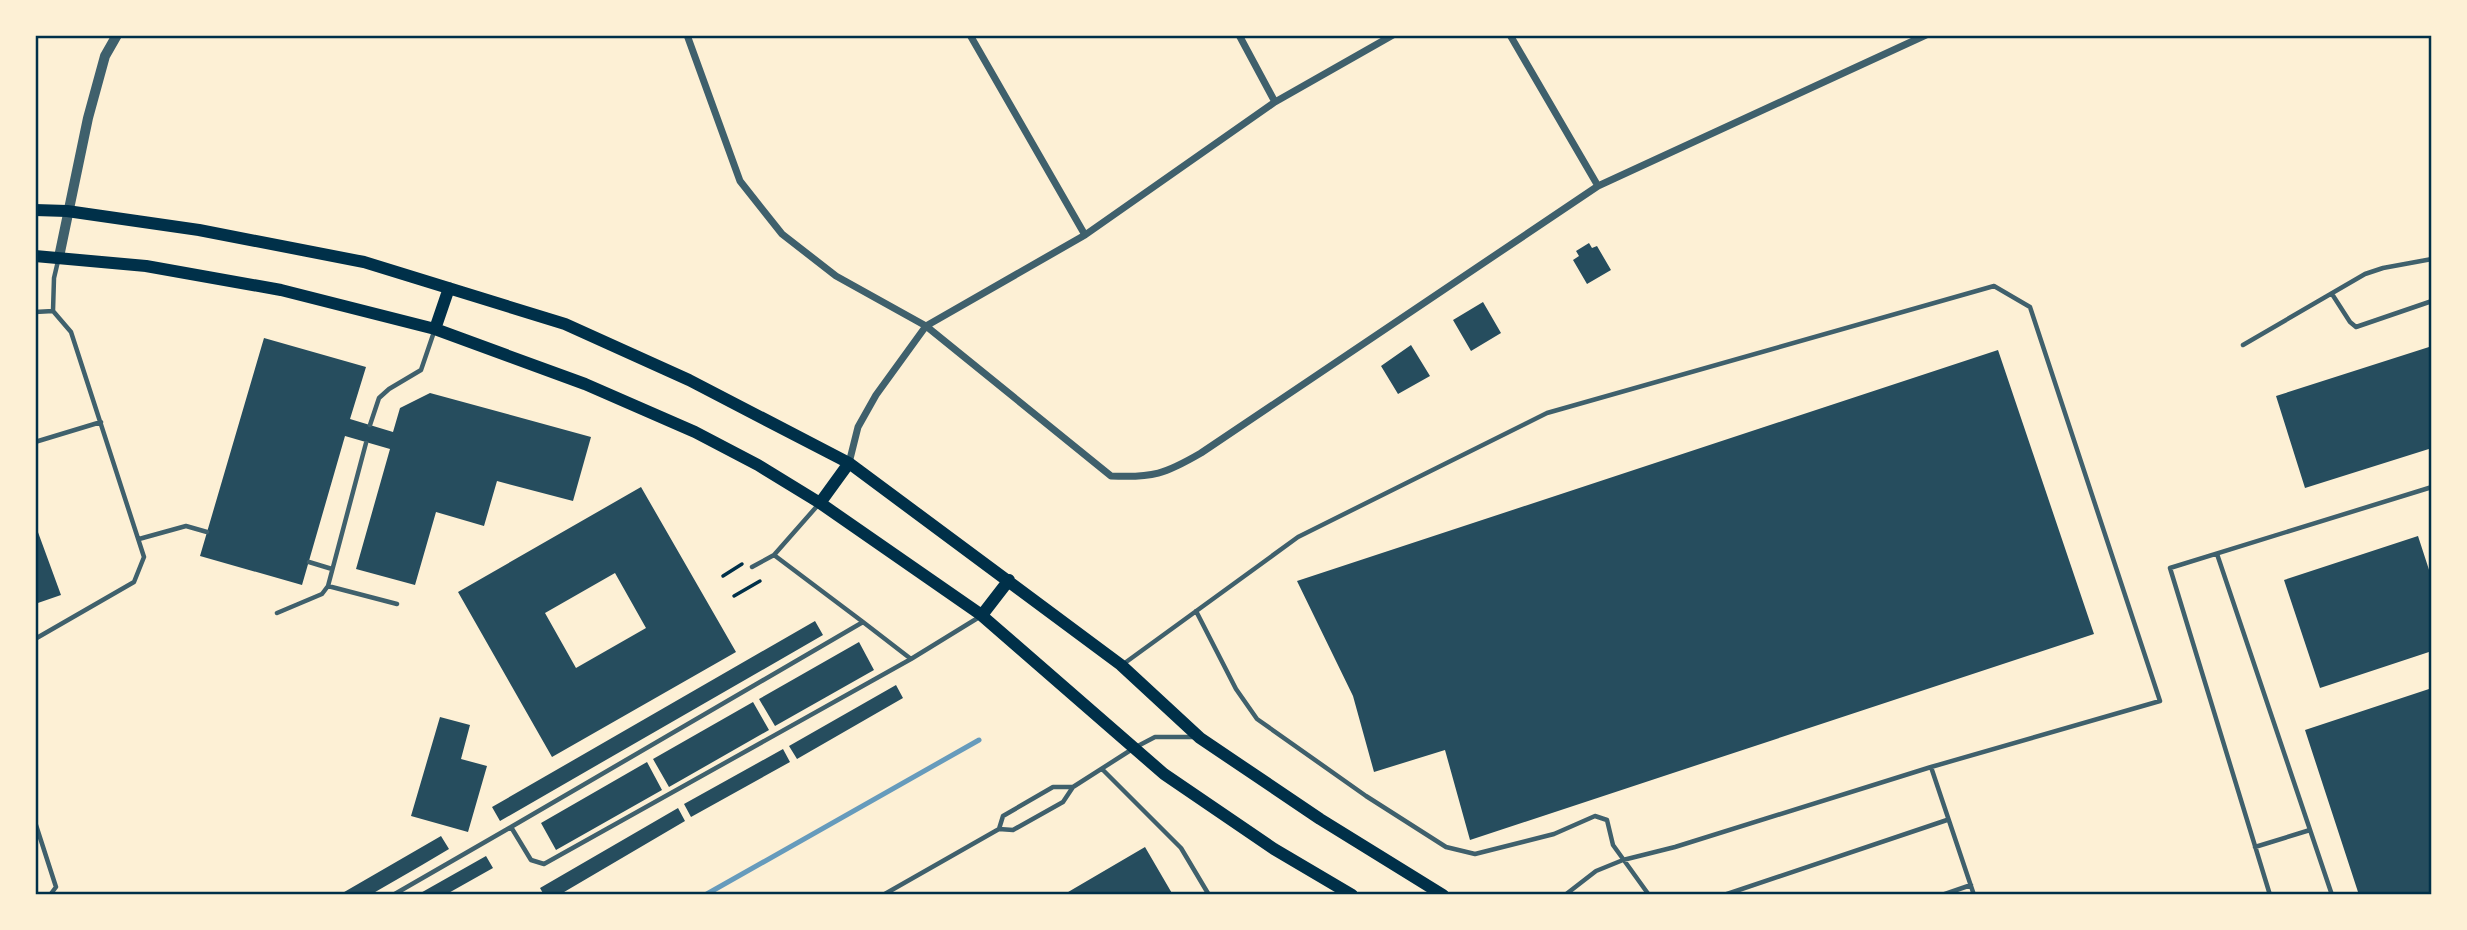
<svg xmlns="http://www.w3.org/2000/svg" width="2467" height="930" viewBox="0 0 2467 930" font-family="'Fira Sans',sans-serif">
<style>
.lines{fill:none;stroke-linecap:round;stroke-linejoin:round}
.stream{stroke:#669bbc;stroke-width:5}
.building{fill:#264d5e;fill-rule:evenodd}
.path{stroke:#003049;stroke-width:3.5}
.service{stroke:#3f606c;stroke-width:4.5}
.minor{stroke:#3f606c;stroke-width:7}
.tertiary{stroke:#3f606c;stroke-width:10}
.secondary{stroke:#003049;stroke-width:12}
.neatline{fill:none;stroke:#003049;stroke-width:2.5}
</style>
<rect width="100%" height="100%" fill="#fdf0d5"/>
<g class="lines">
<!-- stream -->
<path class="stream" d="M 705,895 L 979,740"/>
</g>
<!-- building -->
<path class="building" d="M 1589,243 L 1592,248 L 1597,246 L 1611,270 L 1587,284 L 1573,260 L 1579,256 L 1576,251 Z
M 1483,302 L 1501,333 L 1471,351 L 1453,320 Z
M 264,338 L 366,367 L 350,419 L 393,432 L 400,408 L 430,393 L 591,437 L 573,501 L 497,481 L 484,526 L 436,512 L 415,585 L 356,569 L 390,449 L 345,436 L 302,585 L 200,556 Z
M 1411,345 L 1430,376 L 1398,394 L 1381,366 Z
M 2429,347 L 2432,358 L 2432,448 L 2305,488 L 2276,396 Z
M 1998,350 L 2094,634 L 1470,840 L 1445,750 L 1374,772 L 1353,696 L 1297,581 Z
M 641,487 L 736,652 L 552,757 L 458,592 ZM 615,573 L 646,628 L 576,668 L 545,613 Z
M 35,524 L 61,595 L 35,604 Z
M 2418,536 L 2432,579 L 2432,651 L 2320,688 L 2284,580 Z
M 815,621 L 823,635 L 500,821 L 492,807 Z
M 859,642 L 874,670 L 775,726 L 759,699 Z
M 896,685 L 903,698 L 797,759 L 789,746 Z
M 2432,688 L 2432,895 L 2359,895 L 2305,730 Z
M 753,702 L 769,730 L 669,787 L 653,759 Z
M 440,717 L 470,725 L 461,759 L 487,766 L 468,832 L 411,816 Z
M 783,749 L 790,762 L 691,817 L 684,804 Z
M 647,762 L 662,790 L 556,850 L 541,823 Z
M 678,808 L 685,821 L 559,895 L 544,895 L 540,888 Z
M 441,836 L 449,849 L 422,865 L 370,895 L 339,895 Z
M 1145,847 L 1173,895 L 1063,895 Z
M 486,856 L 493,868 L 445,895 L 417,895 Z"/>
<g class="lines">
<!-- path -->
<path class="path" d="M 723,576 L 742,564
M 734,596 L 760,581"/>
<!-- service -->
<path class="service" d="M 2332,294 L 2350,322 L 2356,327 L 2432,301
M 35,312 L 53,311
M 2243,345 L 2365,274 L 2383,268 L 2432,259
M 370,425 L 379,398 L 389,389 L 421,370 L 435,329
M 35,442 L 101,422
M 366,443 L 328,586 L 397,604
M 818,505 L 774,555 L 863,622 L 511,827 L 531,860 L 544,864 L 911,659 L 981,616
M 139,539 L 186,526 L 207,532
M 2217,554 L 2332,895
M 309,562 L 332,569
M 752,567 L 774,555
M 1196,611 L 1236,689 L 1257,719 L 1366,796 L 1446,847 L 1475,854 L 1554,834 L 1595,816 L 1607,820 L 1613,845 L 1649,895
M 277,613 L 322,594 L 328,586
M 863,622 L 911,659
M 35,639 L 134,582 L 144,557 L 71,332 L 53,311 L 54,278 L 58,261
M 1122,665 L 1298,537 L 1547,413 L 1994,286 L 2030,307 L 2160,701 L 1931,767 L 1675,847 L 1623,860 L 1596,871 L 1565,895
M 1931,767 L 1974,895
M 1102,769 L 1181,848 L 1209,895
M 35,822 L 56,887 L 50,895
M 999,829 L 1013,830 L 1063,802 L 1073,787 L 1134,748 L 1155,737 L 1196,737
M 2255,847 L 2310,830
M 393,895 L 511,827
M 883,895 L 999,829 L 1003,816 L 1053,787 L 1073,787
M 1724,895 L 1947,820
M 1942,895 L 1971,885
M 2270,895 L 2170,568 L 2432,487"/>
<!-- minor -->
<path class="minor" d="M 687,35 L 740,181 L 782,234 L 836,276 L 926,326 L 1111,476 C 1153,478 1165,474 1201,453 L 1598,186 L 1926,35
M 970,35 L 1085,235
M 1239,35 L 1275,102
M 1510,35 L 1598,186
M 849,463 L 858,427 L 876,395 L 926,326 L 1085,235 L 1275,102 L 1393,35"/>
<!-- tertiary -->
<path class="tertiary" d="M 59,257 L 88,118 L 105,56 L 117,35"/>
<!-- secondary -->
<path class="secondary" d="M 35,210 L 67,211 L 199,230 L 364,262 L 565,324 L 689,380 L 849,463 L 1121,665 L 1200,738 L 1320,819 L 1443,895
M 35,256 L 146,266 L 281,290 L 435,329 L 585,384 L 695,432 L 758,465 L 820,503 L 980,614 L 1164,774 L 1274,849 L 1352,895
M 435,329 L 449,288
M 820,503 L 849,463
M 982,615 L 1009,580"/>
</g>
<!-- border -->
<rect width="2467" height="930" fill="none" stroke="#fdf0d5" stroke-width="74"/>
<rect x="37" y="37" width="2393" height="856" class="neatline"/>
</svg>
